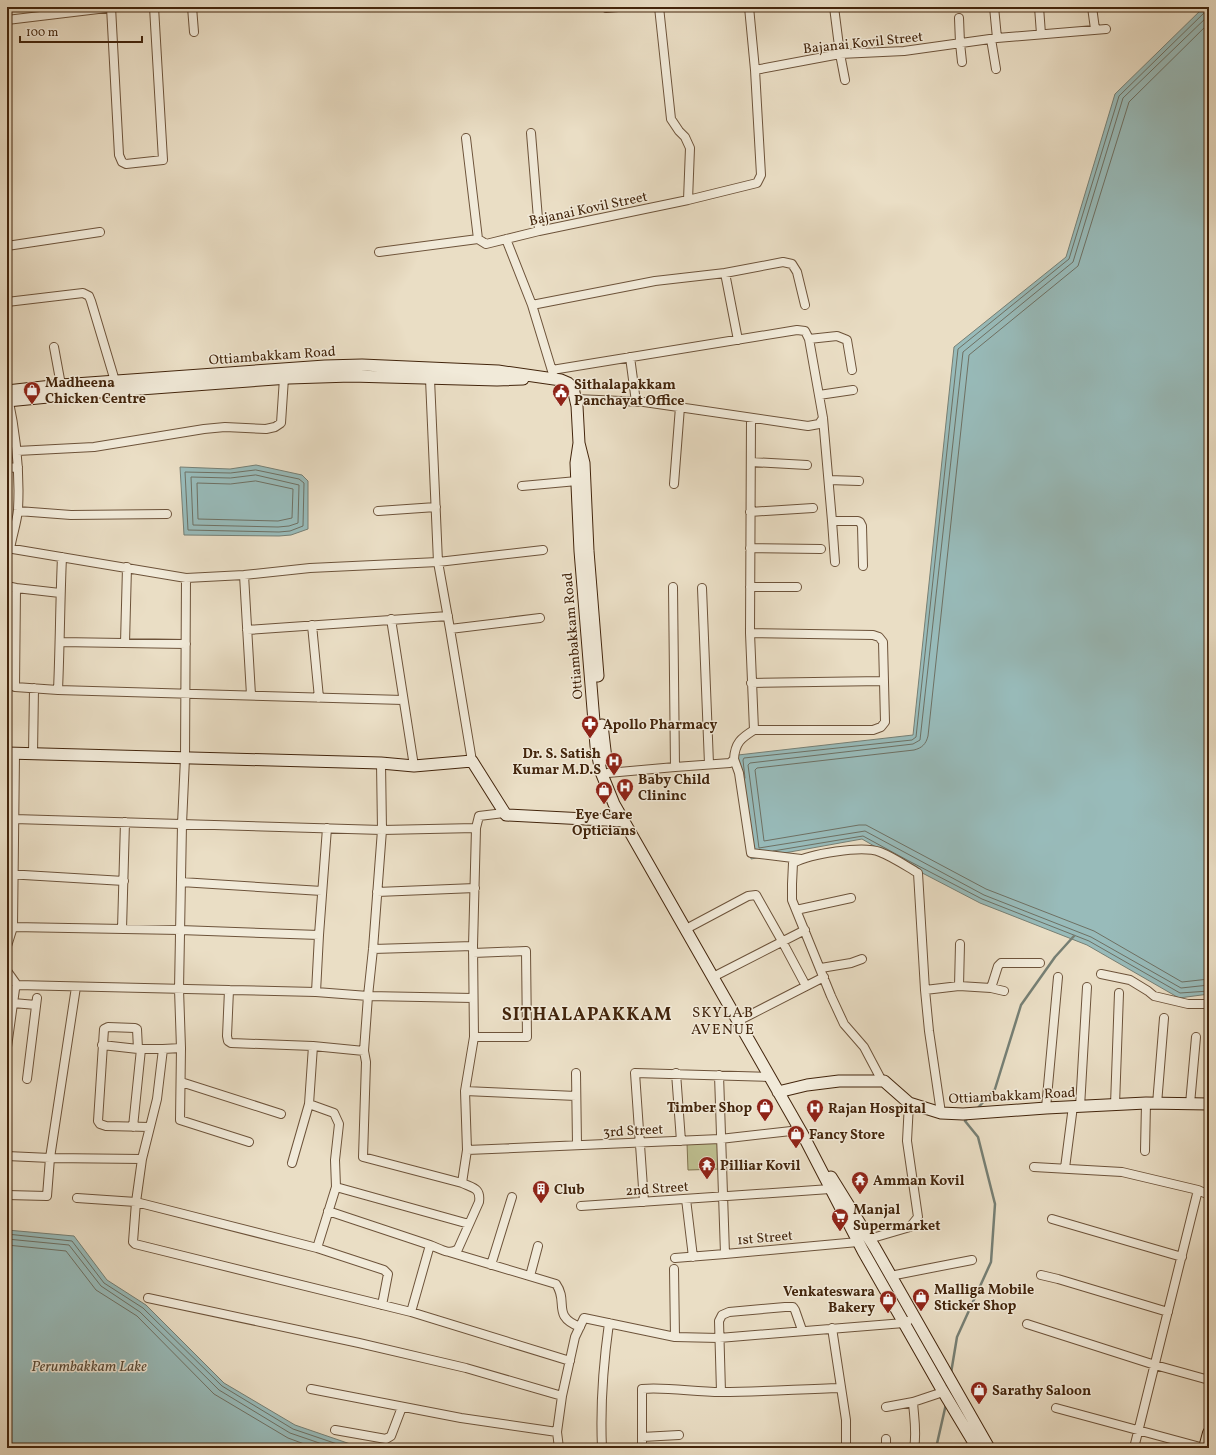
<svg xmlns="http://www.w3.org/2000/svg" width="1216" height="1455" viewBox="0 0 1216 1455" font-family="Vollkorn,serif">
<style>
.green{fill:#bebf90;stroke:#80724e}
.water{fill:#98bbba;stroke:#767f74}
.lines{fill:none;stroke-linecap:round;stroke-linejoin:round}
.shore{stroke:#6e7063;stroke-width:1}
.stream{stroke:#767f74;stroke-width:2.5}
.street-casing{stroke:#6d533a;stroke-width:10}
.secondary-casing{stroke:#43250c;stroke-width:13}
.primary-casing{stroke:#43250c;stroke-width:14}
.street{stroke:#f1ead9;stroke-width:8}
.secondary{stroke:#f1ead9;stroke-width:11}
.primary{stroke:#eadec5;stroke-width:12}
.labels{text-anchor:middle;stroke-width:3;stroke-linejoin:round;paint-order:stroke}
.street-label{font-size:14px;fill:#43250c;stroke:#f1ead9}
.poi-label{font-size:14px;font-weight:bold;fill:#43250c;stroke:#f1ead9;text-anchor:start}
.neighbourhood-label{font-size:15px;letter-spacing:1px;fill:#43250c;stroke:#f1ead9}
.water-label{font-size:15px;font-style:italic;fill:#584a38;stroke:#f1ead9}
.district-label{font-size:18px;font-weight:bold;letter-spacing:1px;fill:#43250c;stroke:#f1ead9}
</style>
<rect width="100%" height="100%" fill="#eadec5"/>
<filter id="stains"><feTurbulence type="fractalNoise" baseFrequency=".005" numOctaves="4"/><feColorMatrix values="0 0 0 0 .2 0 0 0 0 .09 0 0 0 0 .02 0 0 0 .5 -.17"/></filter>
<radialGradient id="worn" r=".72"><stop offset=".6" stop-color="#630" stop-opacity="0"/><stop offset="1" stop-color="#630" stop-opacity=".3"/></radialGradient>
<!-- green -->
<path class="green" d="M 720,1142 L 720,1169 L 688,1170 L 687,1143 Z"/>
<!-- water -->
<path class="water" d="M 1204,7 L 1209,7 L 1209,994 L 1179,998 L 1087,945 L 980,903 L 905,864 L 862,839 L 751,859 L 738,755 L 913,735 L 954,347 L 1066,257 L 1115,94 Z
M 256,465 L 302,475 L 308,481 L 308,529 L 291,535 L 279,536 L 184,535 L 180,467 L 230,469 Z
M 7,1230 L 74,1236 L 107,1280 L 146,1305 L 224,1383 L 295,1425 L 362,1448 L 7,1448 Z"/>
<g class="lines">
<!-- shore -->
<path class="shore" d="M 1209,15 L 1123,98 L 1073,262 L 963,352 L 920,740 L 913,744 L 750,763 L 748,765 L 759,848 L 865,831 L 984,895 L 1091,937 L 1181,988 L 1209,985
M 1209,23 L 1129,102 L 1078,266 L 969,355 L 928,736 C 926,744 922,748 914,750 L 757,768 L 755,770 L 764,841 L 859,825 L 866,825 L 986,889 L 1094,931 L 1182,982 L 1209,979
M 256,470 L 299,479 L 304,483 L 303,526 L 290,531 L 279,532 L 188,530 L 185,472 L 230,473 Z
M 256,475 L 299,485 L 298,523 L 289,526 L 278,527 L 193,525 L 191,477 L 230,478 Z
M 256,481 L 293,489 L 292,518 L 278,521 L 198,519 L 197,483 L 230,484 Z
M 745,778 L 743,760 L 744,758 L 912,740 L 916,737 L 958,349 L 1069,259 L 1119,96 L 1205,12 L 1207,7
M 773,851 L 863,836 L 907,860 L 982,899 L 1089,941 L 1180,993 L 1209,991
M 7,1234 L 72,1241 L 104,1283 L 143,1308 L 222,1386 L 293,1429 L 349,1448
M 7,1239 L 69,1245 L 101,1286 L 140,1312 L 219,1390 L 290,1433 L 334,1448
M 7,1245 L 66,1251 L 96,1290 L 137,1316 L 214,1394 L 288,1438 L 315,1448"/>
<!-- stream -->
<path class="stream" d="M 976,1110 L 995,1089 L 1021,1005 L 1055,957 L 1074,936
M 951,1373 L 957,1337 L 991,1262 L 995,1204 L 978,1137 L 965,1121 L 968,1118
M 936,1448 L 946,1404"/>
<defs>
<path id="street" d="M 111,7 L 119,155 L 122,162 L 126,164 L 163,160 L 154,7
M 192,7 L 194,32
M 659,7 L 671,119 L 679,131 L 685,137 L 690,148 L 688,200
M 749,7 L 755,70
M 834,7 L 840,54 L 845,80
M 994,7 L 997,38
M 1039,7 L 1041,34
M 1092,7 L 1095,29
M 606,8 L 618,7
M 959,18 L 960,43 L 962,62
M 7,20 L 115,7
M 991,39 L 996,69
M 531,133 L 539,231
M 466,138 L 478,239 L 486,244 L 539,231 L 688,200 L 757,183 L 761,175 L 755,70 L 840,54 L 904,51 L 997,38 L 1106,29
M 506,239 L 532,305 L 553,374
M 7,246 L 100,232
M 379,252 L 478,239
M 725,273 L 738,340
M 7,302 L 83,293 L 89,296 L 91,301 L 115,381
M 532,305 L 655,281 L 725,273 L 783,262 L 792,264 L 797,272 L 805,305
M 809,339 L 837,336 L 847,340 L 852,370
M 54,347 L 61,385
M 630,357 L 636,402
M 552,370 L 797,330 L 805,331 L 809,339 L 823,418 L 832,521
M 430,379 L 438,562 L 450,629 L 472,761
M 819,395 L 853,390
M 8,397 C 16,434 20,472 18,510 C 17,522 12,536 10,549
M 576,399 L 644,402 L 808,426 L 819,424 L 823,418
M 17,451 L 94,447 L 204,429 L 225,427 L 266,429 L 275,427 L 281,423 L 284,378
M 751,462 L 807,465
M 7,468 L 18,467
M 829,480 L 859,481
M 674,484 L 680,407
M 522,486 L 577,481
M 18,511 L 71,515 L 167,514
M 378,511 L 436,507
M 750,512 L 813,508
M 7,548 L 186,578 L 244,575 L 310,568 L 438,562 L 543,550
M 750,548 L 821,549
M 835,562 L 832,521 L 858,521 L 860,522 L 862,526 L 863,566
M 244,575 L 251,695
M 186,578 L 185,758 L 182,824 L 179,989 L 181,1048 L 163,1049 L 157,1099 L 142,1159 L 136,1202 L 133,1242 L 135,1244 L 411,1312 L 570,1361
M 7,586 L 16,588 L 15,687 L 58,690 L 403,700
M 673,587 L 675,767 L 730,763 L 734,759 C 735,743 741,738 754,730
M 750,587 L 797,587
M 16,588 L 60,593
M 702,588 L 709,764
M 391,619 L 414,766
M 312,625 L 319,698
M 450,629 L 540,618
M 247,630 L 448,616
M 750,633 L 873,635 L 879,637 L 883,642 L 885,722 L 881,727 L 873,730 L 754,730 L 750,633 L 751,418
M 60,642 L 186,644
M 125,643 L 127,567
M 751,683 L 884,681
M 58,690 C 60,646 60,601 62,557
M 33,754 L 34,688
M 734,759 L 739,773 L 751,853 L 801,859
M 381,763 L 382,830 L 373,949 L 368,996 L 364,1051 L 366,1062 L 363,1157 L 462,1183 L 467,1150 L 465,1091 L 474,1037 L 473,946 L 476,828 L 479,816 L 504,813
M 608,773 L 675,767
M 14,819 L 382,830 L 476,828
M 7,874 L 124,881
M 181,882 L 322,891
M 377,892 L 475,888
M 796,910 L 851,898
M 13,927 L 180,930 L 319,935
M 122,929 L 125,822
M 686,929 L 748,896 L 756,895 L 782,941 L 806,986
M 7,946 L 13,927 L 15,754
M 373,949 L 473,946
M 473,953 L 526,951 L 527,1037 L 474,1037
M 821,968 L 851,963 L 862,959
M 7,971 L 17,985 L 15,989 L 7,1047
M 1101,974 L 1130,980 L 1148,991 L 1154,996 L 1188,1004 L 1209,1004
M 713,977 L 805,930
M 17,985 L 229,990 L 316,992 L 368,996 L 473,998
M 959,986 L 960,944
M 991,988 L 998,966 L 1001,963 L 1040,963
M 229,990 L 227,1036 L 228,1041 L 231,1043 L 313,1046 L 364,1051
M 925,990 L 959,986 L 991,988 L 1004,991
M 316,992 L 319,935 L 327,828
M 13,1003 L 36,1005
M 738,1021 L 824,977
M 102,1045 L 138,1049 L 163,1049
M 313,1046 L 309,1104 L 334,1113 L 339,1124 L 335,1160 L 336,1187 L 317,1248
M 181,1048 L 180,1120 L 249,1142
M 138,1049 L 137,1029 L 135,1028 L 108,1027 L 104,1029 L 98,1121 L 100,1124 L 106,1126 L 150,1127
M 576,1073 L 577,1145
M 676,1073 L 681,1141
M 719,1075 L 725,1254
M 27,1079 L 37,998
M 882,1081 L 864,1047 L 844,1024 L 831,996 L 792,900 L 792,884 L 793,863 C 810,854 862,845 880,852 C 893,857 906,866 918,873 L 925,990 L 929,1031 L 941,1113
M 181,1082 L 281,1114
M 465,1091 L 576,1096
M 1157,1104 L 1164,1018
M 1190,1104 L 1196,1037
M 1115,1105 L 1119,993
M 1080,1107 L 1087,987
M 1046,1108 L 1058,977
M 133,1127 L 141,1049
M 467,1150 L 720,1139 L 800,1130
M 1145,1151 L 1146,1103
M 7,1156 L 50,1158 L 142,1159
M 292,1163 L 309,1104
M 1034,1167 L 1122,1172 L 1198,1190 L 1209,1195
M 1065,1168 L 1073,1106
M 336,1187 L 469,1224
M 7,1195 L 47,1196 L 50,1158 L 76,987
M 77,1198 L 136,1202 L 317,1248 L 384,1270 L 388,1274 L 382,1305
M 686,1199 L 693,1257
M 644,1202 L 635,1073 L 770,1077
M 581,1206 L 830,1189
M 328,1211 L 430,1245 L 411,1312
M 1052,1219 L 1182,1257
M 869,1239 L 910,1227 L 918,1217 L 907,1141 L 909,1103
M 430,1245 C 439,1248 449,1256 458,1249 L 479,1202 C 481,1188 473,1188 462,1183
M 449,1252 L 556,1284 C 569,1302 551,1316 580,1327
M 675,1258 L 725,1254 L 858,1242
M 491,1265 L 512,1197
M 674,1269 L 675,1337
M 1041,1275 L 1058,1279 L 1168,1312
M 530,1276 L 538,1246
M 890,1276 L 972,1260
M 148,1298 L 359,1343 L 466,1368 L 562,1396
M 1027,1324 L 1155,1365 L 1209,1380
M 832,1328 L 846,1420 L 846,1448
M 311,1389 L 461,1418 L 557,1432
M 721,1392 L 719,1321 L 722,1315 L 729,1312 L 785,1307 L 793,1307 L 795,1310 L 802,1330
M 913,1402 C 914,1417 917,1433 914,1448
M 886,1407 L 913,1402 L 943,1392
M 1056,1408 L 1204,1448
M 335,1430 L 386,1439 L 391,1436 L 402,1407
M 642,1437 L 679,1435
M 559,1448 L 557,1432 L 562,1396 L 575,1337 L 584,1318 L 675,1337 L 719,1338 L 904,1323 L 908,1321
M 602,1448 C 600,1405 603,1366 609,1323
M 642,1448 L 642,1389 C 668,1387 694,1392 721,1392 C 761,1392 801,1389 840,1388
M 886,1448 L 886,1439
M 1134,1448 L 1198,1190"/>
<path id="secondary" d="M 7,391 L 61,385 L 325,366 L 362,365 L 498,371 L 561,380 L 568,383 L 573,388 L 577,406 L 579,443 L 584,463 L 588,551 L 598,676
M 7,401 L 100,392 L 289,378 L 351,376 L 497,380 L 523,379
M 579,443 L 576,463 L 580,551 L 596,746 L 601,772 L 614,804 L 803,1135 L 863,1251 L 941,1388 L 977,1448
M 602,725 L 606,759
M 7,753 L 381,763 L 414,766 L 472,761 L 506,815 L 624,821
M 778,1092 L 807,1085 L 839,1081 L 884,1081 L 909,1103 L 941,1113 L 963,1114 L 1046,1108 L 1146,1103 L 1209,1104
M 831,1177 L 875,1248 L 989,1448"/>
<path id="primary" d="M 1205,1448 L 1209,1433"/>
</defs>
<!-- street casing -->
<use href="#street" class="street-casing"/>
<!-- secondary casing -->
<use href="#secondary" class="secondary-casing"/>
<!-- primary casing -->
<use href="#primary" class="primary-casing"/>
<!-- street -->
<use href="#street" class="street"/>
<!-- secondary -->
<use href="#secondary" class="secondary"/>
<!-- primary -->
<use href="#primary" class="primary"/>
</g>
<!-- icons -->
<defs>
<symbol id="shop-pin" viewBox="-11 -11 22 30"><path d="M0 17L-7.5 6A9.5 9.5 0 1 1 7.5 6Z" fill="#8f2418" stroke="#f1ead9"/><path d="M-5-2.5h2.3a2.7 3.5 0 0 1 5.4 0H5L5.5 6h-11ZM-1.5-2.5h3a1.5 2.3 0 0 0-3 0Z" fill="#fff"/></symbol>
<symbol id="civic-pin" viewBox="-11 -11 22 30"><path d="M0 17L-7.5 6A9.5 9.5 0 1 1 7.5 6Z" fill="#8f2418" stroke="#f1ead9"/><path d="M-.6-6.5H3V-4.5H.6V-3L4-1V1h2V6H-6V1h2V-1L-.6-3ZM-1.2 2.5V6h2.4V2.5Z" fill="#fff"/></symbol>
<symbol id="pharmacy-pin" viewBox="-11 -11 22 30"><path d="M0 17L-7.5 6A9.5 9.5 0 1 1 7.5 6Z" fill="#8f2418" stroke="#f1ead9"/><path d="M-2-6h4v4h4v4h-4v4h-4v-4h-4v-4h4Z" fill="#fff"/></symbol>
<symbol id="hospital-pin" viewBox="-11 -11 22 30"><path d="M0 17L-7.5 6A9.5 9.5 0 1 1 7.5 6Z" fill="#8f2418" stroke="#f1ead9"/><path d="M-5-5h3v3.5h4V-5h3V5h-3V1.5h-4V5h-3Z" fill="#fff"/></symbol>
<symbol id="temple-pin" viewBox="-11 -11 22 30"><path d="M0 17L-7.5 6A9.5 9.5 0 1 1 7.5 6Z" fill="#8f2418" stroke="#f1ead9"/><path d="M0-6L5-2H3V0L6.5 2.5H4V6H1.5V3h-3V6H-4V2.5H-6.5L-3 0V-2H-5Z" fill="#fff"/></symbol>
<symbol id="building-pin" viewBox="-11 -11 22 30"><path d="M0 17L-7.5 6A9.5 9.5 0 1 1 7.5 6Z" fill="#8f2418" stroke="#f1ead9"/><path d="M-4-6H4V6H1V3H-1V6H-4ZM-2.5-4.3h1.7v1.8h-1.7ZM.8-4.3h1.7v1.8H.8ZM-2.5-1h1.7V.8h-1.7ZM.8-1h1.7V.8H.8Z" fill="#fff"/></symbol>
<symbol id="supermarket-pin" viewBox="-11 -11 22 30"><path d="M0 17L-7.5 6A9.5 9.5 0 1 1 7.5 6Z" fill="#8f2418" stroke="#f1ead9"/><path d="M-6-5.5h2.5l.6 2H6L4.5 2H-2.5L-4.4-4H-6ZM-1.5 3.2a1.3 1.3 0 1 0 .1 0ZM3 3.2a1.3 1.3 0 1 0 .1 0Z" fill="#fff"/></symbol>
</defs>
<g fill-rule="evenodd">
<use href="#shop-pin" x="22" y="380" width="20" height="27"/>
<use href="#civic-pin" x="551" y="382" width="20" height="27"/>
<use href="#pharmacy-pin" x="580" y="714" width="20" height="27"/>
<use href="#hospital-pin" x="604" y="751" width="20" height="27"/>
<use href="#hospital-pin" x="615" y="777" width="20" height="27"/>
<use href="#shop-pin" x="594" y="780" width="20" height="27"/>
<use href="#shop-pin" x="755" y="1097" width="20" height="27"/>
<use href="#hospital-pin" x="805" y="1098" width="20" height="27"/>
<use href="#shop-pin" x="786" y="1124" width="20" height="27"/>
<use href="#temple-pin" x="697" y="1155" width="20" height="27"/>
<use href="#temple-pin" x="850" y="1170" width="20" height="27"/>
<use href="#building-pin" x="531" y="1179" width="20" height="27"/>
<use href="#supermarket-pin" x="830" y="1207" width="20" height="27"/>
<use href="#shop-pin" x="911" y="1287" width="20" height="27"/>
<use href="#shop-pin" x="878" y="1289" width="20" height="27"/>
<use href="#shop-pin" x="969" y="1380" width="20" height="27"/>
</g>
<g class="labels">
<!-- street labels -->
<g class="street-label">
<text transform="translate(863 42) rotate(-6)" y="5">Bajanai Kovil Street</text>
<text transform="translate(588 208) rotate(-12)" y="5">Bajanai Kovil Street</text>
<text transform="translate(272 355) rotate(-4)" y="5">Ottiambakkam Road</text>
<text transform="translate(572 636) rotate(-95)" y="5">Ottiambakkam Road</text>
<text transform="translate(1012 1095) rotate(-3)" y="5">Ottiambakkam Road</text>
<text transform="translate(633 1130) rotate(-3)" y="5">3rd Street</text>
<text transform="translate(657 1188) rotate(-4)" y="5">2nd Street</text>
<text transform="translate(765 1237) rotate(-5)" y="5">1st Street</text>
</g>
<!-- poi labels -->
<g class="poi-label">
<text x="45" y="387">Madheena<tspan x="45" dy="16">Chicken Centre</tspan></text>
<text x="574" y="389">Sithalapakkam<tspan x="574" dy="16">Panchayat Office</tspan></text>
<text x="603" y="729">Apollo Pharmacy</text>
<text x="601" y="758" text-anchor="end">Dr. S. Satish<tspan x="601" dy="16">Kumar M.D.S</tspan></text>
<text x="638" y="784">Baby Child<tspan x="638" dy="16">Clininc</tspan></text>
<text x="604" y="819" text-anchor="middle">Eye Care<tspan x="604" dy="16">Opticians</tspan></text>
<text x="752" y="1112" text-anchor="end">Timber Shop</text>
<text x="828" y="1113">Rajan Hospital</text>
<text x="809" y="1139">Fancy Store</text>
<text x="720" y="1170">Pilliar Kovil</text>
<text x="873" y="1185">Amman Kovil</text>
<text x="554" y="1194">Club</text>
<text x="853" y="1214">Manjal<tspan x="853" dy="16">Supermarket</tspan></text>
<text x="934" y="1294">Malliga Mobile<tspan x="934" dy="16">Sticker Shop</tspan></text>
<text x="875" y="1296" text-anchor="end">Venkateswara<tspan x="875" dy="16">Bakery</tspan></text>
<text x="992" y="1395">Sarathy Saloon</text>
</g>
<!-- neighbourhood labels -->
<g class="neighbourhood-label">
<text x="723" y="1017">SKYLAB<tspan x="723" dy="17">AVENUE</tspan></text>
</g>
<!-- water labels -->
<g class="water-label">
<text x="89" y="1371">Perumbakkam Lake</text>
</g>
<!-- district labels -->
<g class="district-label">
<text x="587" y="1020">SITHALAPAKKAM</text>
</g>
</g>
<!-- margin -->
<rect width="1216" height="1455" fill="none" stroke="#eadec5" stroke-width="24"/>
<rect x="8" y="8" width="1200" height="1439" fill="none" stroke="#43250c" stroke-width="2"/>
<rect x="12" y="12" width="1192" height="1431" fill="none" stroke="#43250c"/>
<!-- scale -->
<path d="M20 36v6h122v-6" fill="none" stroke="#43250c" stroke-width="2"/>
<text x="26" y="36" font-size="12" fill="#43250c" stroke="#f1ead9" stroke-width="3" paint-order="stroke">100 m</text>
<rect width="100%" height="100%" filter="url(#stains)"/>
<rect width="100%" height="100%" fill="url(#worn)"/>
</svg>
